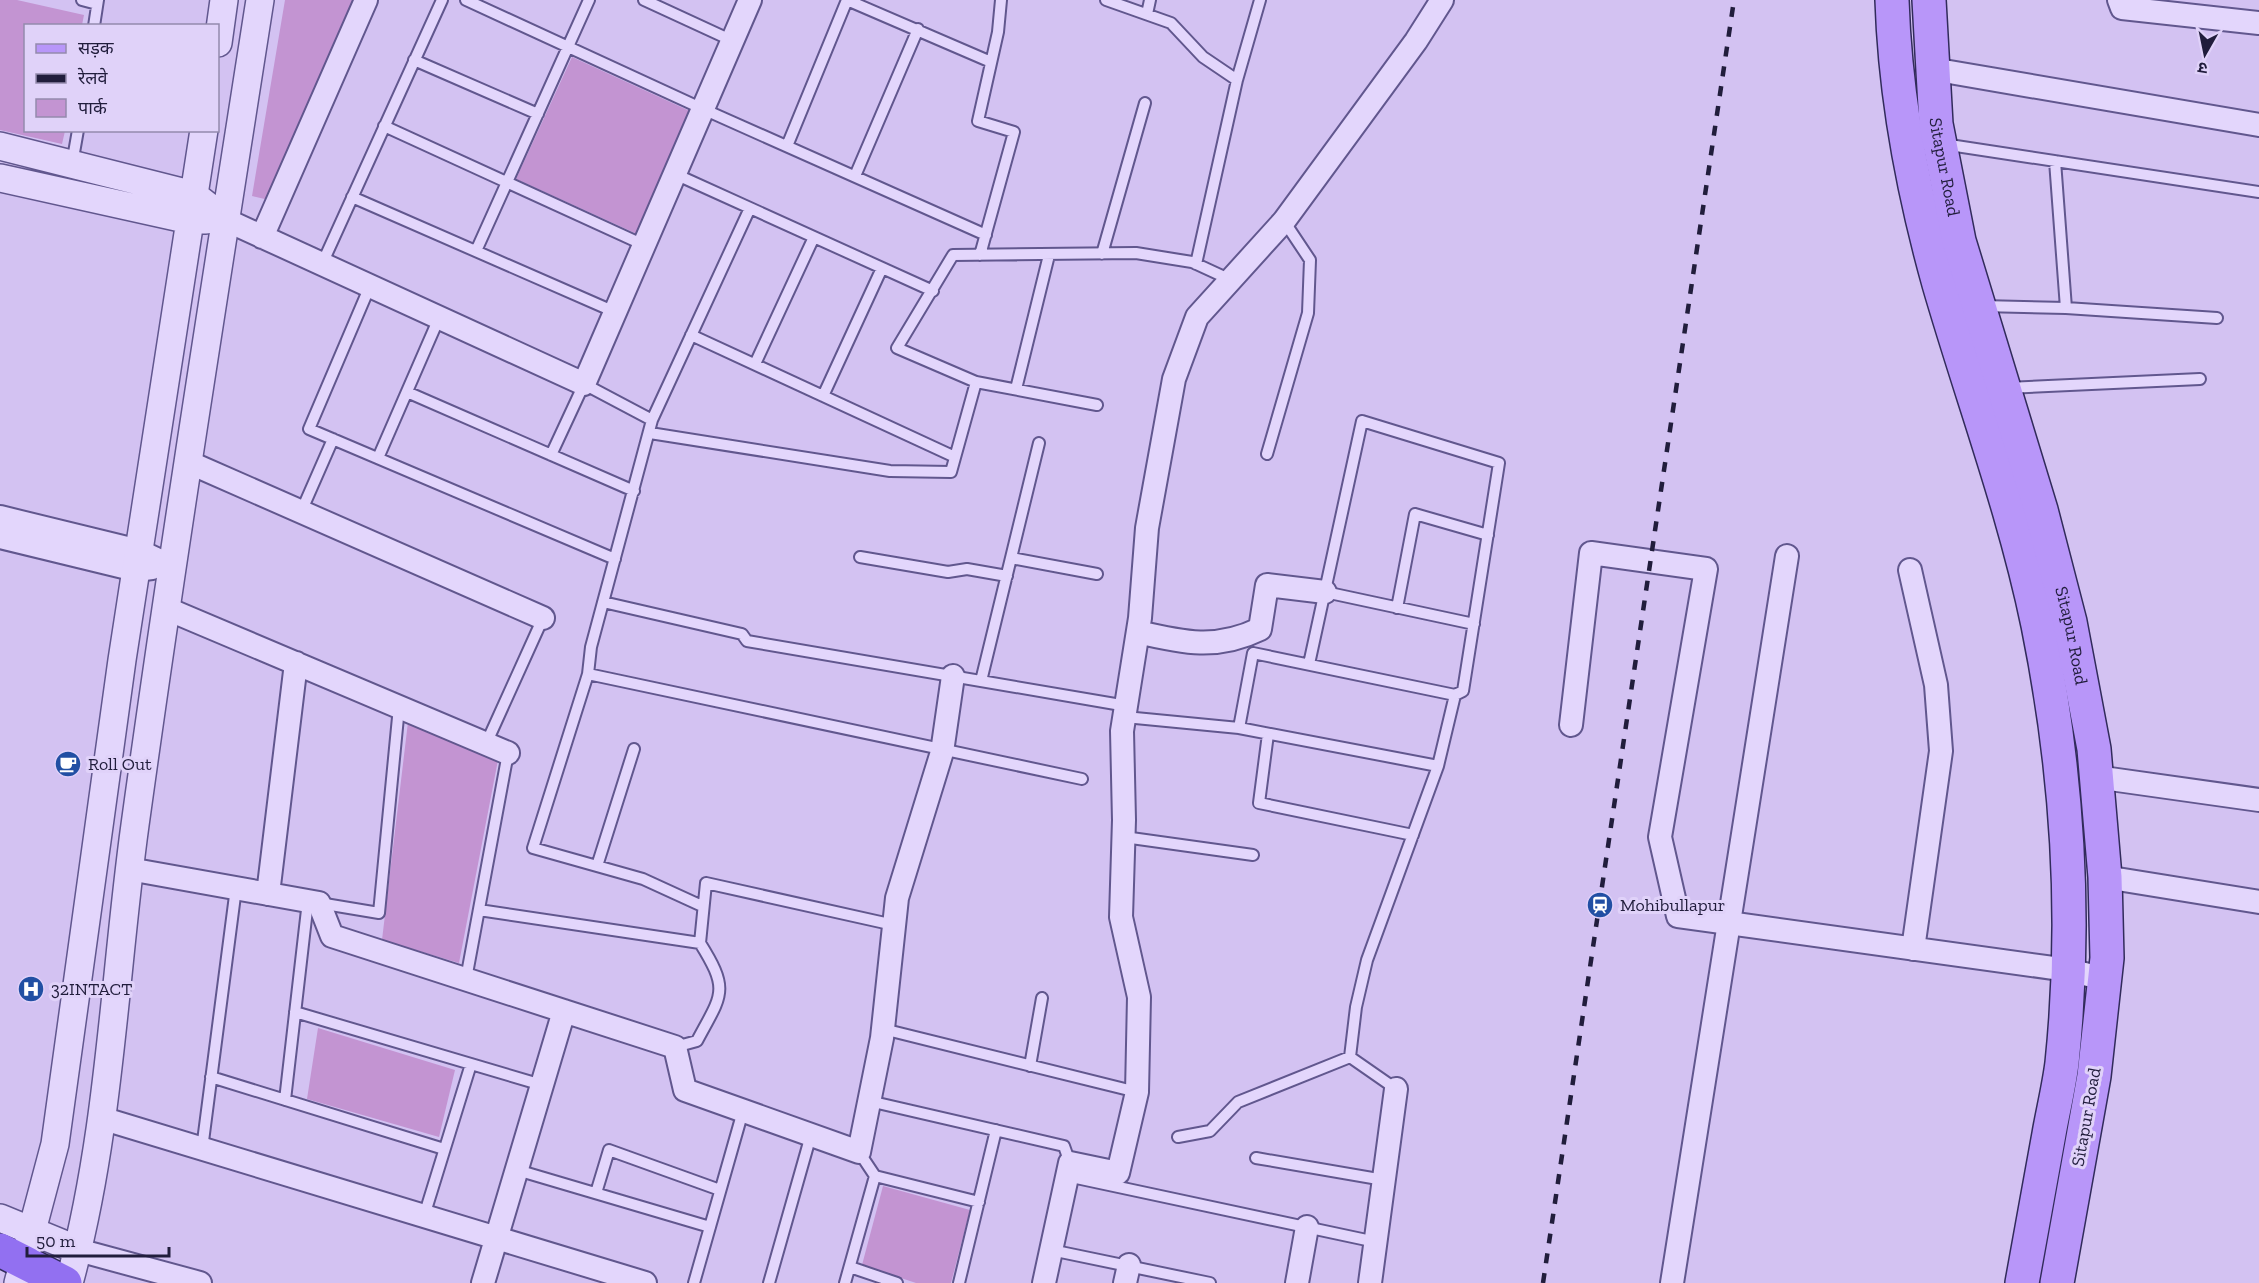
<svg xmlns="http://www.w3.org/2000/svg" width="2259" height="1283" viewBox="0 0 2259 1283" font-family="'Zilla Slab','Noto Sans Devanagari',serif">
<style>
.green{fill:#c394d2}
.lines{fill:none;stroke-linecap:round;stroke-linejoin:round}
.service-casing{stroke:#61578e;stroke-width:14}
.minor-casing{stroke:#61578e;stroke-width:26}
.tertiary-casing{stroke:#61578e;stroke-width:30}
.primary-casing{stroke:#312b5b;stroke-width:36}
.trunk-casing{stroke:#312b5b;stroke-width:36}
.service{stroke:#e3d6fc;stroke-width:10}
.minor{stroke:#e3d6fc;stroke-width:22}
.tertiary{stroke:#e3d6fc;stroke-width:27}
.primary{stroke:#b896f9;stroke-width:33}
.trunk{stroke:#9270f1;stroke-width:33}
.rail{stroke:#211d3c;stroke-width:4.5;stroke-dasharray:10 10;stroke-linecap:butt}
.labels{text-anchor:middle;stroke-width:6;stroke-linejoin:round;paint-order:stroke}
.street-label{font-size:18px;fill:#211d3c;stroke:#e0d2f9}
.poi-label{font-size:18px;fill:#211d3c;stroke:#e0d2f9;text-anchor:start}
</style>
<rect width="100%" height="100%" fill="#d3c2f2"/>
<!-- green -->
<path class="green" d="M 0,0 L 17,0 L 84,15 L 82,25 L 26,26 L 26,130 L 65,131 L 62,144 L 0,130 Z
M 285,0 L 355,0 L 269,200 L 252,196 Z
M 572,57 L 692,112 L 637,234 L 516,179 Z
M 408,722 L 498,760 L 459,963 L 382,940 Z
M 318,1028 L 455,1070 L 439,1137 L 307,1099 Z
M 883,1186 L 970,1210 L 951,1283 L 916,1283 L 862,1265 Z"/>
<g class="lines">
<defs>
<path id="service" d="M 82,0 L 97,4
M 466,0 L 703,109 L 986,235
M 644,0 L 733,41
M 847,0 L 991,62
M 1106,0 L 1171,23 L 1203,57 L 1237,80
M 1147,14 L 1150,0
M 94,26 L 98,0
M 414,60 L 538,114
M 384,126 L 644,245
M 1943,144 L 2259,192
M 787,146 L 847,0
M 72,164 L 78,130
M 675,174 L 933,291
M 855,176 L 918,29
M 352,197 L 615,312
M 476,251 L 589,0
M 1102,254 L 1145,103
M 980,255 L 1014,132 L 978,121 L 998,32 L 1001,0
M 322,264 L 442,0
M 1196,264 L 1237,80 L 1260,0
M 370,286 L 309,429 L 615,559
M 1982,306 L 2066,308 L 2055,161
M 2066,308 L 2217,318
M 691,335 L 955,457
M 755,364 L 814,237
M 2007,388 L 2200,379
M 1016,389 L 1049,255
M 407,392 L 634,491
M 823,396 L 882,268
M 1097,405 L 976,382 L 897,348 L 953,255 L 1136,253 L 1192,262 L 1231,280
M 650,433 L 890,471 L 951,472 L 976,382
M 1267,454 L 1308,313 L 1310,260 L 1284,221
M 551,455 L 584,384 L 652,420
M 378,458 L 439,318
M 301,512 L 333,439
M 860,557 L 948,572 L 967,569 L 1007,576
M 1011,558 L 1097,574
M 1325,592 L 1474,624
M 603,602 L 742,634 L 747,641 L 1127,706
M 1397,608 L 1415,514 L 1488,535
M 1309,664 L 1362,421 L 1499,463 L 1463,691 L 1455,695 L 1438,766 L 1367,960 L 1356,1007 L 1350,1057
M 588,674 L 1082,779
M 981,681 L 1039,443
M 1125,717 L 1239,728 L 1438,766
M 1239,728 L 1253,653 L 1455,695
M 1268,734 L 1259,803 L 1413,835
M 486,744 L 543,618
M 1124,837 L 1253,855
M 597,866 L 634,749
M 319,903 L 379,913 L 399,707
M 702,906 L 643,879 L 533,848 L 588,674 L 591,647 L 652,420 L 750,208
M 479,910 L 700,943 C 730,991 722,994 697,1041 L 675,1047
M 700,943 L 706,883 L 894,925
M 466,979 L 508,753
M 295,1012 L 542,1085
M 883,1029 L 1137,1092
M 1030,1066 L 1042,998
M 211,1077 L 444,1149
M 285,1100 L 308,901
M 869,1101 L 1064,1146 L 1070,1163
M 1178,1137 L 1210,1131 L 1238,1102 L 1350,1057 L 1396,1089
M 202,1149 L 236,888
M 859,1152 L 875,1176 L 979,1202
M 1256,1158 L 1384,1180
M 517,1170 L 710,1227
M 1067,1176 L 1376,1242
M 596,1193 L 609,1150 L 720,1190
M 424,1216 L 471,1064
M 1051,1250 L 1210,1283
M 850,1267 L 897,1283
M 694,1283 L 743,1111
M 769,1283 L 811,1135
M 845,1283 L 875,1176
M 959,1283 L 996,1130"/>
<path id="minor" d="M 2119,0 L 2122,8 L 2259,23
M 1932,69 L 2259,125
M 226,220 L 584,384 L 750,0
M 262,237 L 366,0
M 188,462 L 543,618
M 0,517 L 139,551 L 171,566
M 0,537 L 136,570 L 152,568
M 1910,570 L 1936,685 L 1941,751 L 1913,949
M 165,608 L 508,753
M 1138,632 C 1184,643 1217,650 1260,629 L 1267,585 L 1325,592
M 1571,725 L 1591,553 L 1706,569 L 1660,837 L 1678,916 L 2068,970 L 2105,979
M 2096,777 L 2259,800
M 129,869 L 319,903 L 332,936 L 675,1047 L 685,1090 L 859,1152 L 882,1038 L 897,898 L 942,752 L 953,676
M 2105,877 L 2259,902
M 268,894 L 296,663
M 101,1118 L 645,1283
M 78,1250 L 200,1283
M 483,1283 L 564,1011
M 1044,1283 L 1070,1163 L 1118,1173 L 1137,1092 L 1139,997 L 1121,917 L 1124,820 L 1122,731 L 1140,618 L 1147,528 L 1174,379 L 1197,317 L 1284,221 L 1416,41 L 1442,0
M 1125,1283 L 1129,1265
M 1297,1283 L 1307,1227
M 1370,1283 L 1396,1089
M 1672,1283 L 1787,556"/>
<path id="tertiary" d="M 218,43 L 224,0
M 0,146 L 194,195 L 208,206
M 0,178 L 190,220 L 206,220
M 0,1218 L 78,1250
M 18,1283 L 55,1144 L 122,660 L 204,130
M 69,1283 C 110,1134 114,977 135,825 C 173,550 217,275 260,0"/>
<g id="primary">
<path d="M 1892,0 C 1895,97 1913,191 1939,284 C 1972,398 2014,509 2038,625 C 2067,768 2077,918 2062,1063 C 2059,1087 2053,1111 2049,1134 C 2040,1184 2031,1233 2022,1283"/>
<path id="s1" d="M 1929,0 L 1936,124 L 1959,241 L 2041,510 L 2070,622 L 2094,749 L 2105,877 L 2107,958 L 2094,1076 L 2057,1283"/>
</g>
<path id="trunk" d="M 0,1250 L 65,1283"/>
</defs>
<!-- service casing -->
<use href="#service" class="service-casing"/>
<!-- minor casing -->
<use href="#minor" class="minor-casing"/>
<!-- tertiary casing -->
<use href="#tertiary" class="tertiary-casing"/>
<!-- primary casing -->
<use href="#primary" class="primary-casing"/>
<!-- trunk casing -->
<use href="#trunk" class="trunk-casing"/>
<!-- service -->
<use href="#service" class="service"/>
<!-- minor -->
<use href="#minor" class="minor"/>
<!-- tertiary -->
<use href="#tertiary" class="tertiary"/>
<!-- primary -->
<use href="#primary" class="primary"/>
<!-- trunk -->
<use href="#trunk" class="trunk"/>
<!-- rail -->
<path class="rail" d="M 1543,1283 L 1734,0"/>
</g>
<!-- icons -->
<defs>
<symbol id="cafe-disc" viewBox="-11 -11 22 22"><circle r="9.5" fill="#214fa3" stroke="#e0d2f9"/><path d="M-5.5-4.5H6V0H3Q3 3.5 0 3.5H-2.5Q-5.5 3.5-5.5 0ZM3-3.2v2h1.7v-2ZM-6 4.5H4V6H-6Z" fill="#fff"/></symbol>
<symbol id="station-disc" viewBox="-11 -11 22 22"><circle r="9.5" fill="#214fa3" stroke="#e0d2f9"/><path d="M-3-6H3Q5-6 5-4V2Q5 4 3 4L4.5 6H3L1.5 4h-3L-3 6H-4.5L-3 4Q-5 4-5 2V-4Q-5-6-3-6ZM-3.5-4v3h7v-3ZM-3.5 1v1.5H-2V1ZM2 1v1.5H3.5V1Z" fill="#fff"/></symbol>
<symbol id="hospital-disc" viewBox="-11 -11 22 22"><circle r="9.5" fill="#214fa3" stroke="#e0d2f9"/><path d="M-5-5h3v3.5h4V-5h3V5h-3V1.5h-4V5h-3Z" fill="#fff"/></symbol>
</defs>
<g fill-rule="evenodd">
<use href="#cafe-disc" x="53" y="749" width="30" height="30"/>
<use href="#station-disc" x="1585" y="890" width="30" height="30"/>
<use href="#hospital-disc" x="16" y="974" width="30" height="30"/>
</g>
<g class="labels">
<!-- street labels -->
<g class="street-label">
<text dy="6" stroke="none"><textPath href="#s1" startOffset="168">Sitapur Road</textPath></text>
<text dy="6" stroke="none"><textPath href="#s1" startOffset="654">Sitapur Road</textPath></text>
<text transform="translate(2086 1117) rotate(-80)" y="6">Sitapur Road</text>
</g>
<!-- poi labels -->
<g class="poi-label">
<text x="88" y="770">Roll Out</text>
<text x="1620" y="911">Mohibullapur</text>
<text x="51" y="995">32INTACT</text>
</g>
</g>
<!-- legend -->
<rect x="24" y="24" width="195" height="108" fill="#e0d2f9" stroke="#948aad" stroke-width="1.5"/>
<rect x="36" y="44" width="30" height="9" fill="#b896f9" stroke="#948aad" stroke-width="1.5"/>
<text x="78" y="54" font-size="18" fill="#211d3c">सड़क</text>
<rect x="36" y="74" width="30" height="9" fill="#211d3c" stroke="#948aad" stroke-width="1.5"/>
<text x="78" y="84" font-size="18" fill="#211d3c">रेलवे</text>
<rect x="36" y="99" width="30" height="18" fill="#c394d2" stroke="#948aad" stroke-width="1.5"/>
<text x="78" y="114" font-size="18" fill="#211d3c">पार्क</text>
<!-- north arrow -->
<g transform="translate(2205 54) rotate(189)" stroke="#e0d2f9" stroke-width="4.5" paint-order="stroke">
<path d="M0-4.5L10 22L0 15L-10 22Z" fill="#211d3c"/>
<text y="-9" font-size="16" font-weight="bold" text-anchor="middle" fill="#211d3c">उ</text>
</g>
<!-- scale -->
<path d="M27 1247v9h142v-9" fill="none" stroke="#211d3c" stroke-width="3"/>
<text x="36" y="1247" font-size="18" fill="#211d3c" stroke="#e0d2f9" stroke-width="4.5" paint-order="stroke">50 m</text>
</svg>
